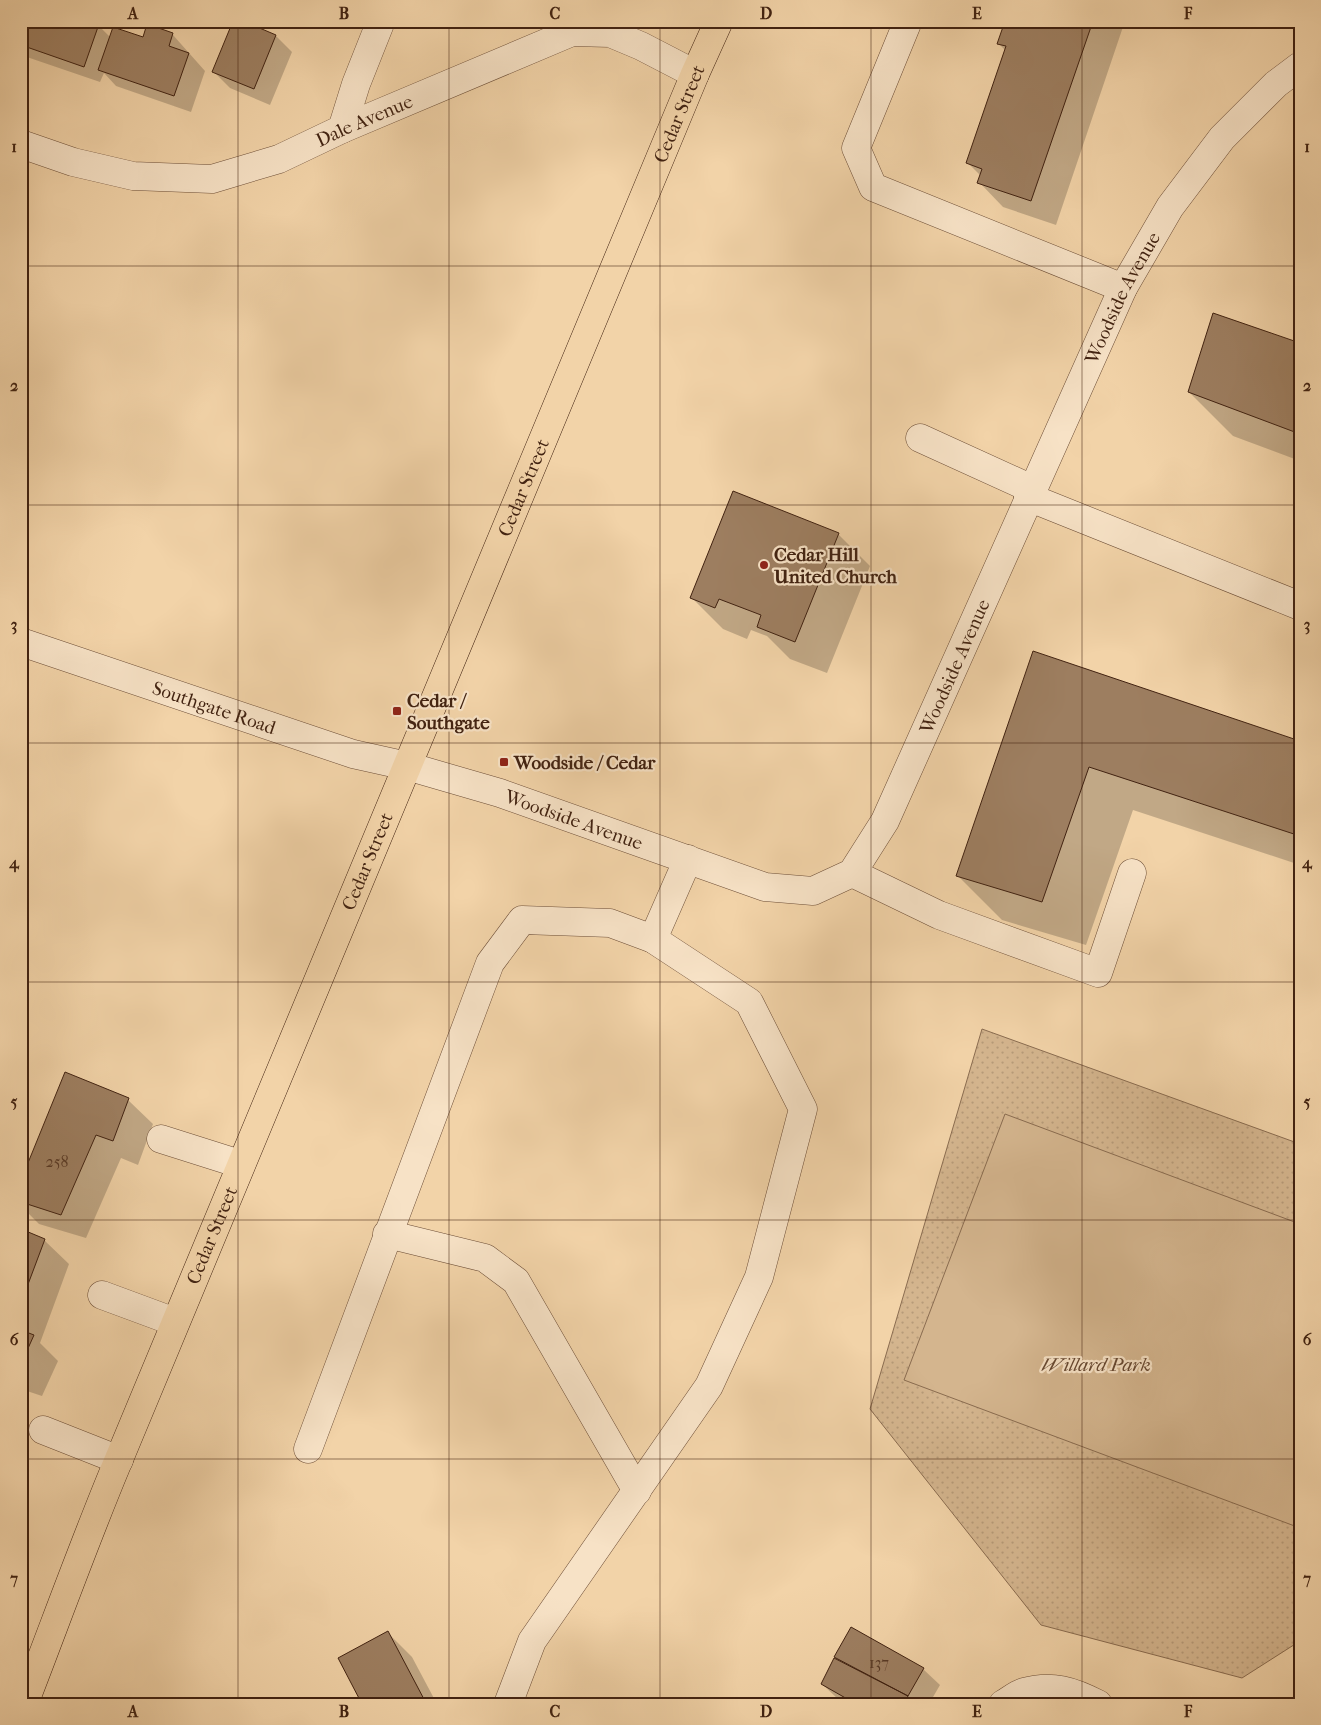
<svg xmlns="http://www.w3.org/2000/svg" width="1321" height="1725" viewBox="0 0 1321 1725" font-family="'IM FELL French Canon',serif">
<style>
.park{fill:url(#park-dots);stroke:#8a6c50}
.garden{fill:#d4b58e;stroke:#8a6c50}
.shadow{fill:#0003}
.building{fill:#9d7e60;stroke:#412211}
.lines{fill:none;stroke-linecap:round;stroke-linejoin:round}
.minor-casing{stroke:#6d4e37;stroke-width:29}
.major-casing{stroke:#412211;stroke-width:29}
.minor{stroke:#f7e2c6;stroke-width:28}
.major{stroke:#f2d3a8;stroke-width:28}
.grid{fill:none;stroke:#412211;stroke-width:1;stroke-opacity:0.55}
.poi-dot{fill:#8f2418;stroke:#f7e2c6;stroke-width:2}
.labels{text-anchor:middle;stroke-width:4.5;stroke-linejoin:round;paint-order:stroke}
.number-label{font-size:16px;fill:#583925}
.street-label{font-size:19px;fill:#412211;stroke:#f7e2c6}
.poi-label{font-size:19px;font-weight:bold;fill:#412211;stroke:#f7e2c6;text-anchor:start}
.park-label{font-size:19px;font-style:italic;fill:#664730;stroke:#f7e2c6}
.neatline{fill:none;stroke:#412211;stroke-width:2}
.grid-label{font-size:16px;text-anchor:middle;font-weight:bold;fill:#412211}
</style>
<defs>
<pattern id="park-dots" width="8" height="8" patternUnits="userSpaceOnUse" patternTransform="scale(1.25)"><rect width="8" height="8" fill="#d4b58e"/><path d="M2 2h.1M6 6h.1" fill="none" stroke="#b79b79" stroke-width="1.8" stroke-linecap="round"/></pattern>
</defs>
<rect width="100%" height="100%" fill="#f2d3a8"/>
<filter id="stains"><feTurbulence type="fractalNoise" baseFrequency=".004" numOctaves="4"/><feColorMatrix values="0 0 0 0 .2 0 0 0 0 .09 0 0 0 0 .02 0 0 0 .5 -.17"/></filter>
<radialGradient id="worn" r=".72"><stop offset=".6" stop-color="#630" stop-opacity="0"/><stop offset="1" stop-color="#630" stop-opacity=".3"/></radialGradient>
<!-- park -->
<path class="park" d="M 982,1029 L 1300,1144 L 1300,1641 L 1242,1678 L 1041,1625 L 870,1409 Z"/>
<!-- garden -->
<path class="garden" d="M 1005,1114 L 1300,1224 L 1300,1528 L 904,1380 Z"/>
<!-- shadow -->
<path class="shadow" d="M 21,21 L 98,25 L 111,38 L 143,38 L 173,35 L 205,71 L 191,112 L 116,86 L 104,73 L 100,82 L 21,55 Z
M 240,21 L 276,36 L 292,52 L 270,105 L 230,88 L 214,72 Z
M 1006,21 L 1125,21 L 1056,225 L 1003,207 L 979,182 L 981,176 L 968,163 L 1006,51 L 998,43 Z
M 1300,345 L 1300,461 L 1233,436 L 1189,392 Z
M 838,534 L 870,566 L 827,673 L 790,659 L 767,636 L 751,630 L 747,639 L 723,629 L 691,597 Z
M 1034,653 L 1300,742 L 1300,865 L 1133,810 L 1086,945 L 1002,920 L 957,875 Z
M 66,1074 L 128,1100 L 153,1124 L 138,1165 L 121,1158 L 86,1238 L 39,1224 L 21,1206 L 21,1183 Z
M 21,1231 L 44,1240 L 69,1264 L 40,1343 L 58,1361 L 42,1396 L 21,1389 Z
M 852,1629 L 923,1669 L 940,1685 L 929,1704 L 845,1704 L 839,1700 L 822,1684 Z
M 388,1633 L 412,1657 L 437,1704 L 363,1704 Z"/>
<!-- building -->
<path class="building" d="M 21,21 L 92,21 L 99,24 L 84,67 L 21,45 Z
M 233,21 L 243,21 L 276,35 L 254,89 L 212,72 Z
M 1005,21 L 1093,21 L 1031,201 L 977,183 L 982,169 L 966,163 L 1006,46 L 997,44 Z
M 147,24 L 173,33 L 169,46 L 189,53 L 174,96 L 98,70 L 113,27 L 143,37 Z
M 1213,313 L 1300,343 L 1300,434 L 1188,392 Z
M 733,491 L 839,533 L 795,642 L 757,627 L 761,615 L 719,599 L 715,608 L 690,598 Z
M 1033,651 L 1300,741 L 1300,836 L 1089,767 L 1042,902 L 956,876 Z
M 65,1072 L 129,1098 L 113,1141 L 96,1135 L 61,1215 L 21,1202 L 21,1180 Z
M 21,1229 L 45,1239 L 21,1303 Z
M 21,1330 L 34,1335 L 21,1364 Z
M 851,1627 L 924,1668 L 908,1696 L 834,1657 Z
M 388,1631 L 426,1703 L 425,1704 L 362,1704 L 338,1658 Z
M 834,1658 L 908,1696 L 904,1704 L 856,1704 L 821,1684 Z"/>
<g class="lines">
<defs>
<g id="minor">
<path d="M 908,21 L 856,148 L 873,187 L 1123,288"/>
<path d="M 342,129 L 356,84 L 381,21"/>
<path id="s1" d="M 21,144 L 73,162 L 133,176 L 212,179 L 279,159 L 342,129 L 572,32 L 610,33 L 641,46 L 695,74"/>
<path d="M 920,438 L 1032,489"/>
<path d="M 1028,497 L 1300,606"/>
<path id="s2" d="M 21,642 L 353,754 L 407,766 L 500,793 L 765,887 L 813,891 L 852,873 L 885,821 L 1123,288 L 1170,207 L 1222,138 L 1276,84 L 1300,66"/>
<path d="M 852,873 L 939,915 L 1098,973 L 1132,873"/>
<path d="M 653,939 L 688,859"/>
<path d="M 161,1139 L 240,1164"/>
<path d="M 387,1234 L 485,1258 L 516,1281 L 637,1491"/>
<path d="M 102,1295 L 175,1322"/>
<path d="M 43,1430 L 119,1460"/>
<path d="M 308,1449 L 490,963 L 522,920 L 610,923 L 653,939 L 749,1002 L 803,1109 L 759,1277 L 709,1386 L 532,1641 L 508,1704"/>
<path d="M 1003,1704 C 1010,1700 1017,1694 1024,1692 C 1052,1684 1073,1691 1098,1704"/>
</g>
<g id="major">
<path id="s3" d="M 24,1704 C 55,1624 84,1543 117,1464 C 307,1000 503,538 695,74 L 719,21"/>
</g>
</defs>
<!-- minor casing -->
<use href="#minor" class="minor-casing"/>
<!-- major casing -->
<use href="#major" class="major-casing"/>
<!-- minor -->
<use href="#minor" class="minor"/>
<!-- major -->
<use href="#major" class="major"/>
</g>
<!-- grid -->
<path class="grid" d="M 238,21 L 238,1704M 449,21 L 449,1704M 660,21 L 660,1704M 871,21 L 871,1704M 1082,21 L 1082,1704M 21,266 L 1300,266M 21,505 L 1300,505M 21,743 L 1300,743M 21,982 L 1300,982M 21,1220 L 1300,1220M 21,1459 L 1300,1459"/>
<!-- markers -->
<g class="poi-dot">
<circle cx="764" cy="565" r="5"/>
<rect x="392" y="706" width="10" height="10" rx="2.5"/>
<rect x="499" y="757" width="10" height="10" rx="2.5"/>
</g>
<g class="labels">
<!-- number labels -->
<g class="number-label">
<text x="57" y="1167">258</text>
<text x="879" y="1668">137</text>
</g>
<!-- street labels -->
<g class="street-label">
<text dy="7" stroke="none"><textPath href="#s3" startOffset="1720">Cedar Street</textPath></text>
<text dy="7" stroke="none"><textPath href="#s1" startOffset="359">Dale Avenue</textPath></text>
<text dy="7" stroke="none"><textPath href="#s2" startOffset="1511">Woodside Avenue</textPath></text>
<text dy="7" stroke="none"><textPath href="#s3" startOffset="1315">Cedar Street</textPath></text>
<text dy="7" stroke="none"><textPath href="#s2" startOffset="1106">Woodside Avenue</textPath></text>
<text dy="7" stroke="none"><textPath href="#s2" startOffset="204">Southgate Road</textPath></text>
<text dy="7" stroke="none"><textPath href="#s2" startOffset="581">Woodside Avenue</textPath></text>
<text dy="7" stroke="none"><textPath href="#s3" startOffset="910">Cedar Street</textPath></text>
<text dy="7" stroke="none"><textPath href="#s3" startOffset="505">Cedar Street</textPath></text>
</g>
<!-- poi labels -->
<g class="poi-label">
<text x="774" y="561">Cedar Hill<tspan x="774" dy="22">United Church</tspan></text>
<text x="407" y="707">Cedar /<tspan x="407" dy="22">Southgate</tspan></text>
<text x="514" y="769">Woodside / Cedar</text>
</g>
<!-- park labels -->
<g class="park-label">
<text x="1096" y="1371">Willard Park</text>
</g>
</g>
<!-- margin -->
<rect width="1321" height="1725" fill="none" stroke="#f2d3a8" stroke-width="55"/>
<rect x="28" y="28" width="1266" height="1670" class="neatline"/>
<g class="grid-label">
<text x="133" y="19">A</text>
<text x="344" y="19">B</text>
<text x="555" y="19">C</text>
<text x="766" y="19">D</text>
<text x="977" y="19">E</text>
<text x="1188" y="19">F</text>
<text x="14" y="152">1</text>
<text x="1307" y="152">1</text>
<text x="14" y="391">2</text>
<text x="1307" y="391">2</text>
<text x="14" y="630">3</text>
<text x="1307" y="630">3</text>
<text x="14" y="868">4</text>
<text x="1307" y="868">4</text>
<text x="14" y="1107">5</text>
<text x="1307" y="1107">5</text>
<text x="14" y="1345">6</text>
<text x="1307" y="1345">6</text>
<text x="14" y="1584">7</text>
<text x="1307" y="1584">7</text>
<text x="133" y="1717">A</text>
<text x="344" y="1717">B</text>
<text x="555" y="1717">C</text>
<text x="766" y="1717">D</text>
<text x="977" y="1717">E</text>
<text x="1188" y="1717">F</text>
</g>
<rect width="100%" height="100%" filter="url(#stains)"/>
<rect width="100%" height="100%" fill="url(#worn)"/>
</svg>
